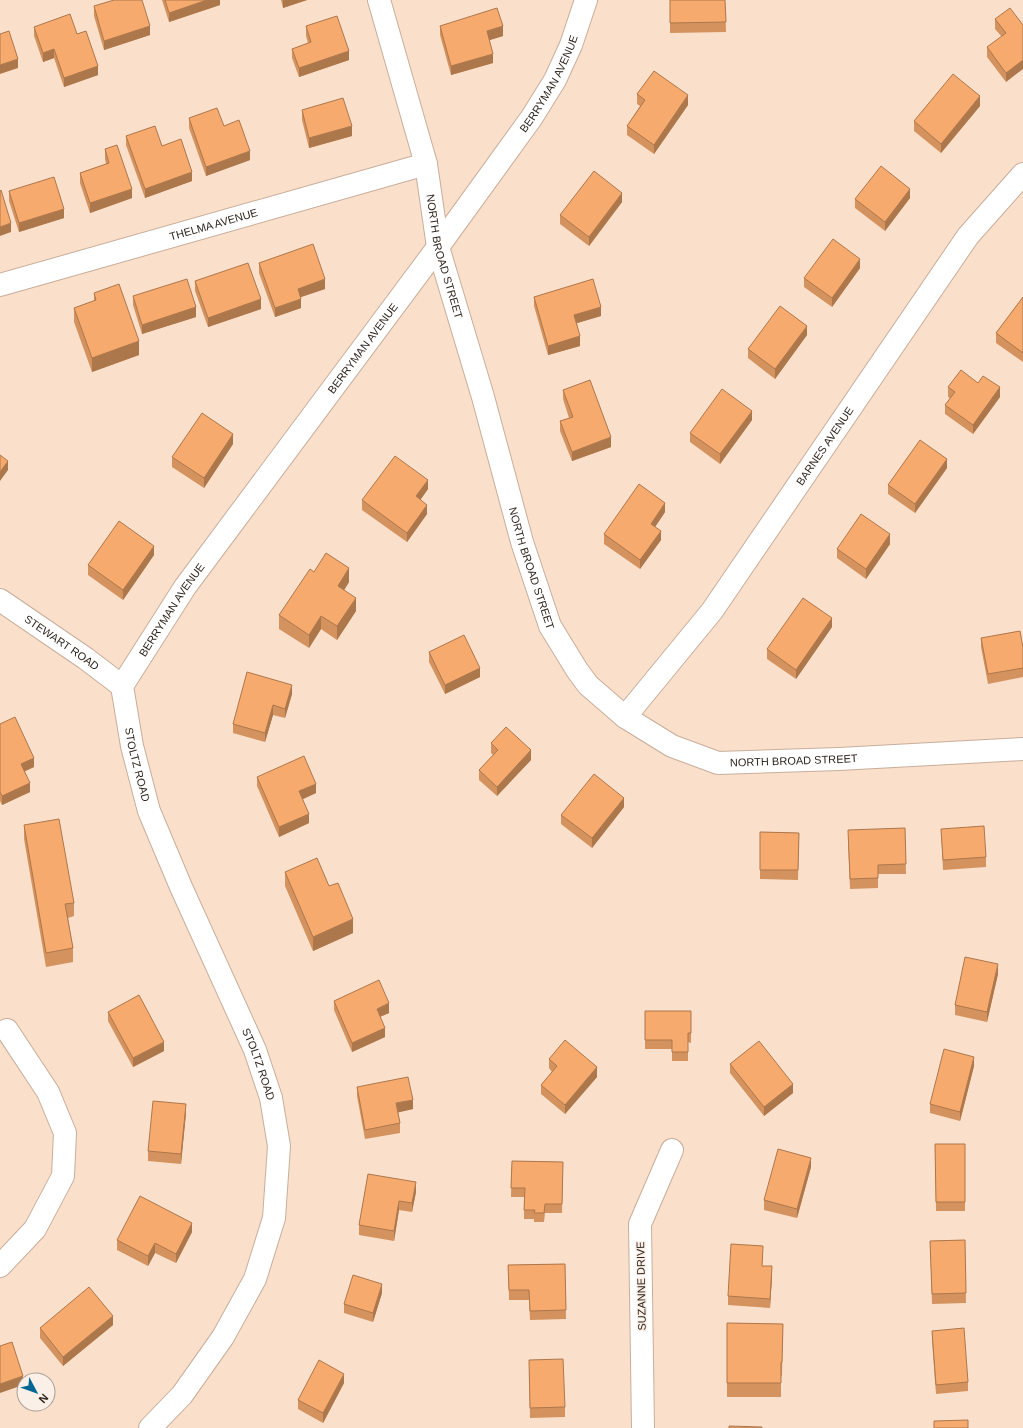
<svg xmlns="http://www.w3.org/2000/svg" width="1023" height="1428" viewBox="0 0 1023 1428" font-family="Arial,sans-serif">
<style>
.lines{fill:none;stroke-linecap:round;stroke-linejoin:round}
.minor-casing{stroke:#c8ae9b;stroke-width:24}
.minor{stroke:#fff;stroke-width:22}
.wall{fill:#d4925e}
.shaded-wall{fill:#ad774c}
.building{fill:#f7aa6d;stroke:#ad774c}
.labels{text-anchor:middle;stroke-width:3;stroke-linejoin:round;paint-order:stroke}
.street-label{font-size:11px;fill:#2f251e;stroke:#fbf0e8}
</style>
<rect width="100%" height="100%" fill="#fadfcb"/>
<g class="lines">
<defs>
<g id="minor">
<path id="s1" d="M 379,0 L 426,164 L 438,247 L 483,397 L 522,542 L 550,626 L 577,670 L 588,685 L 625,717 L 672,746 L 718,763 L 839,759 L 1023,749"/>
<path id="s2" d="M 0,285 L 426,164"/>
<path id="s3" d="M 0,600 L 85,658 L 122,686"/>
<path id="s4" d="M 122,686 L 185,587 L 438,247 L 532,117 L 555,80 L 571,45 L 586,0"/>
<path id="s5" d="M 122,686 L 132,746 L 149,811 L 181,887 L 255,1050 L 271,1098 L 279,1146 L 274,1218 L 255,1279 L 223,1337 L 182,1395 L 150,1428"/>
<path id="s6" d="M 625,717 L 712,611 L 968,236 L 1023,174"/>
<path d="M 0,1266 L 35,1229 L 63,1176 L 65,1133 L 48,1092 L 7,1030"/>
<path d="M 643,1428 L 640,1224 L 672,1150"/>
</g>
</defs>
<!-- minor casing -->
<use href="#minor" class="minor-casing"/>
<!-- minor -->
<use href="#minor" class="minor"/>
</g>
<!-- wall -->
<path class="wall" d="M 162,0 L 220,0 L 220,5 L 169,22 Z
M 281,0 L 307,0 L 283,8 Z
M 670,0 L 725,0 L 726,32 L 670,33 Z
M 94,6 L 150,35 L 104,50 L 94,16 Z
M 995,19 L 1023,25 L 1006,82 L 987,57 L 987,47 L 1002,37 L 995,29 Z
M 306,26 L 349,60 L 299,77 L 292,58 L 292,49 L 308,43 L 306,36 Z
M 440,26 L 503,36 L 489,40 L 493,63 L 451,75 L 440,35 Z
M 34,27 L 77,34 L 98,75 L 64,87 L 54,58 L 43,62 L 34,36 Z
M 637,94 L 688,105 L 654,154 L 627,135 L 627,126 L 640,106 L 637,104 Z
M 980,106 L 941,153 L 914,131 L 914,121 Z
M 302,110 L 352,136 L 309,148 L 302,120 Z
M 189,118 L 250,160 L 206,176 L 189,128 Z
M 126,136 L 162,146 L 192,181 L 145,198 L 126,145 Z
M 105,149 L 132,198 L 90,213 L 80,183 L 80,173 L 106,164 L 105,159 Z
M 9,191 L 64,218 L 19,232 L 9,201 Z
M 910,198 L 885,231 L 855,208 L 855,199 Z
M 622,202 L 589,246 L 560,224 L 560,215 Z
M 259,263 L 325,289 L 301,297 L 301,308 L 275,317 L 259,273 Z
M 860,268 L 832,307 L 804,287 L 804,278 Z
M 195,281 L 261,309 L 208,327 L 195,291 Z
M 94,293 L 139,355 L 92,372 L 74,322 L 74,308 L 94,301 Z
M 133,296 L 196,317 L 142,334 L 133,305 Z
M 534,297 L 601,316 L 577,323 L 580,346 L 548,355 L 534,306 Z
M 1023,297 L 1023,362 L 996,343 L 996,333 Z
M 807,335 L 775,379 L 748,358 L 748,349 Z
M 948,387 L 1000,397 L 973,434 L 945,414 L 945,405 L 950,398 L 948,397 Z
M 563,390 L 611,447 L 572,461 L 560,431 L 560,421 L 569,418 L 563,399 Z
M 752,420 L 720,464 L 690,442 L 690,433 Z
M 233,444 L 204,488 L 172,467 L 172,457 Z
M 947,468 L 915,513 L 888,494 L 888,485 Z
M 428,489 L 420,500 L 427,514 L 407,542 L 362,510 L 362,500 Z
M 665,512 L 655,527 L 661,540 L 640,569 L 604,544 L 604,534 Z
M 890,544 L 866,579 L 837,558 L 837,549 Z
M 154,555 L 123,600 L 88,575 L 88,565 Z
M 314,572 L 349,582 L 344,590 L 356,611 L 337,640 L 321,629 L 309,648 L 279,629 L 279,615 Z
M 832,627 L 796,679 L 767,659 L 767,649 Z
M 981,638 L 1023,648 L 1023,677 L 988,684 L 981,647 Z
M 429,652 L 480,677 L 445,694 L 429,662 Z
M 292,694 L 285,718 L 273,715 L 265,742 L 233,733 L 233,724 Z
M 0,724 L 34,767 L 25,771 L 30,792 L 2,805 L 0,801 Z
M 491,743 L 531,760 L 497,796 L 479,780 L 479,770 L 493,755 L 491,753 Z
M 257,777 L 316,793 L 302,799 L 309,823 L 279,837 L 257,786 Z
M 624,807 L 592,848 L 561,824 L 561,815 Z
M 24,825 L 74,903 L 74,916 L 68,918 L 73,948 L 73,962 L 46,967 L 24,839 Z
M 905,828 L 906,874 L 878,874 L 878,888 L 850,889 L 848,839 Z
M 941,829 L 986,857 L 986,867 L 943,870 Z
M 760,832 L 799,833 L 798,880 L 760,879 Z
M 285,872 L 329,886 L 353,933 L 313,951 L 285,886 Z
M 998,974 L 987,1022 L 955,1015 L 955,1005 Z
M 334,1001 L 389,1013 L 380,1017 L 385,1037 L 352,1052 L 334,1010 Z
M 645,1011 L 691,1011 L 691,1043 L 688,1042 L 688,1061 L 672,1061 L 672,1049 L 645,1049 Z
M 108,1012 L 164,1051 L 133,1067 L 108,1021 Z
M 549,1059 L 597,1077 L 565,1114 L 541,1094 L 541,1085 L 552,1072 L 549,1068 Z
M 730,1064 L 793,1093 L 764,1116 L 730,1073 Z
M 974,1066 L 960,1121 L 930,1113 L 930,1104 Z
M 357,1087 L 413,1109 L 398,1112 L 400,1123 L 400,1133 L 365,1139 L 357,1096 Z
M 186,1113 L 181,1164 L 148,1161 L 148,1151 Z
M 935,1144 L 965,1144 L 965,1211 L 936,1211 Z
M 512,1161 L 563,1162 L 562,1213 L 545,1213 L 544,1222 L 534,1222 L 534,1219 L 524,1219 L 524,1197 L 511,1197 Z
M 811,1167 L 797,1218 L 764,1210 L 764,1200 Z
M 368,1174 L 416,1192 L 412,1212 L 399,1210 L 394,1241 L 359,1235 L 359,1225 Z
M 192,1232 L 176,1263 L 155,1253 L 148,1266 L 117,1250 L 117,1240 Z
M 965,1240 L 966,1303 L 932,1304 L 930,1241 Z
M 763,1256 L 762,1266 L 772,1276 L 770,1308 L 728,1305 L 728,1296 Z
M 565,1264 L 566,1319 L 530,1320 L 529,1300 L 509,1300 L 508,1265 Z
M 382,1293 L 373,1322 L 344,1313 L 344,1304 Z
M 727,1323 L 783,1324 L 782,1376 L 781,1376 L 781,1397 L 727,1397 Z
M 113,1325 L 63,1366 L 40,1338 L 40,1328 Z
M 932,1331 L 968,1382 L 968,1391 L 936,1394 L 932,1340 Z
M 529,1370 L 565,1407 L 565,1417 L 530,1418 Z
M 344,1383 L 323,1423 L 298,1409 L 298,1400 Z"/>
<!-- shaded-wall -->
<path class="shaded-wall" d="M 207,0 L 220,0 L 220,5 L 169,22 L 169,13 Z
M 283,0 L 307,0 L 283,8 Z
M 150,26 L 150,35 L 104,50 L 104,41 Z
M 503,26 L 503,36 L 487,41 L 487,31 Z
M 54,49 L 54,58 L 43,62 L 43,53 Z
M 349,51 L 349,60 L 299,77 L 299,68 Z
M 493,54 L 493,63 L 451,75 L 451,66 Z
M 18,59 L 18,68 L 0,74 L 0,65 Z
M 1023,60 L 1023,69 L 1006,82 L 1006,73 Z
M 98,66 L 98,75 L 64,87 L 64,78 Z
M 688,95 L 688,105 L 654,154 L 654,145 Z
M 980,96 L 980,106 L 941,153 L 941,144 Z
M 352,126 L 352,136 L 309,148 L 309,138 Z
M 250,151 L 250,160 L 206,176 L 206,167 Z
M 192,172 L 192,181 L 145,198 L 145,189 Z
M 132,189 L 132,198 L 90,213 L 90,203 Z
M 910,189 L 910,198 L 885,231 L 885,222 Z
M 622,193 L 622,202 L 589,246 L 589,237 Z
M 64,209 L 64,218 L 19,232 L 19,223 Z
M 11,223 L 11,232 L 0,236 L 0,227 Z
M 860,259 L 860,268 L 832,307 L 832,298 Z
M 325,279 L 325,289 L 298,298 L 298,289 Z
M 261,299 L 261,309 L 208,327 L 208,318 Z
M 301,299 L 301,308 L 275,317 L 275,308 Z
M 196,307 L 196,317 L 142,334 L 142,325 Z
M 601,307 L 601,316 L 574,324 L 574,315 Z
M 807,326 L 807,335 L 775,379 L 775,369 Z
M 580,336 L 580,346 L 548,355 L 548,346 Z
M 139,341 L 139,355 L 92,372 L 92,358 Z
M 1000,387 L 1000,397 L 973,434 L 973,425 Z
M 752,411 L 752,420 L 720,464 L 720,454 Z
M 233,434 L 233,444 L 204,488 L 204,478 Z
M 611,437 L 611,447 L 572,461 L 572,452 Z
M 947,459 L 947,468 L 915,513 L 915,504 Z
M 8,461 L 8,470 L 0,481 L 0,472 Z
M 428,480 L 428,489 L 416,506 L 416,496 Z
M 665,503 L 665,512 L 651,533 L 651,524 Z
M 427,505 L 427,514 L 407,542 L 407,533 Z
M 661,531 L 661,540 L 640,569 L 640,560 Z
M 890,534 L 890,544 L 866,579 L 866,569 Z
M 154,546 L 154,555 L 123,600 L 123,590 Z
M 349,568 L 349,582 L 338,600 L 338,586 Z
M 356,598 L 356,611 L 337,640 L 337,626 Z
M 321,616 L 321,629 L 309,648 L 309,635 Z
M 832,618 L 832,627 L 796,679 L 796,670 Z
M 480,668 L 480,677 L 445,694 L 445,685 Z
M 292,685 L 292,694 L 285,718 L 285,709 Z
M 273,705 L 273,715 L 265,742 L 265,733 Z
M 531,750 L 531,760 L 497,796 L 497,787 Z
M 34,758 L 34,767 L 21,773 L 21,764 Z
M 30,783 L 30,792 L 2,805 L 2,796 Z
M 316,784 L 316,793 L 299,801 L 299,791 Z
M 624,798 L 624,807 L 592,848 L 592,838 Z
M 309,814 L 309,823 L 279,837 L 279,827 Z
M 353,919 L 353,933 L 313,951 L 313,937 Z
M 998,964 L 998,974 L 987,1022 L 987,1012 Z
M 389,1003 L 389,1013 L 377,1018 L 377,1009 Z
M 385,1028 L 385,1037 L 352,1052 L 352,1043 Z
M 164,1042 L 164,1051 L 133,1067 L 133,1058 Z
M 974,1057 L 974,1066 L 960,1121 L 960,1112 Z
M 597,1067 L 597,1077 L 565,1114 L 565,1105 Z
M 793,1084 L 793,1093 L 764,1116 L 764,1107 Z
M 413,1100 L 413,1109 L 396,1113 L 396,1103 Z
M 186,1104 L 186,1113 L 181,1164 L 181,1154 Z
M 811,1158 L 811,1167 L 797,1218 L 797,1209 Z
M 416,1182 L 416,1192 L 412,1212 L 412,1203 Z
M 399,1201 L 399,1210 L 394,1241 L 394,1231 Z
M 192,1223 L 192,1232 L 176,1263 L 176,1254 Z
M 155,1243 L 155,1253 L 148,1266 L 148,1256 Z
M 772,1266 L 772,1276 L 770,1308 L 770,1299 Z
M 382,1284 L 382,1293 L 373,1322 L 373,1313 Z
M 113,1316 L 113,1325 L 63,1366 L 63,1357 Z
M 344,1374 L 344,1383 L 323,1423 L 323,1413 Z
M 23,1376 L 23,1385 L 0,1393 L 0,1384 Z"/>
<!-- building -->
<path class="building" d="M 114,0 L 142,0 L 150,26 L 104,41 L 94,6 Z
M 165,0 L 207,0 L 169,13 Z
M 670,0 L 725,0 L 726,22 L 670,23 Z
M 497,8 L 503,26 L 487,31 L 493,54 L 451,66 L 440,26 Z
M 1010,8 L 1023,25 L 1023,60 L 1006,73 L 987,47 L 1006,33 L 995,19 Z
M 70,14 L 77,34 L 86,31 L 98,66 L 64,78 L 54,49 L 43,53 L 34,27 Z
M 337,16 L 349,51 L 299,68 L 292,49 L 311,42 L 306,26 Z
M 9,31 L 18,59 L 0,65 L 0,34 Z
M 654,71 L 688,95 L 654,145 L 627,126 L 645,100 L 637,94 Z
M 953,74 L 980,96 L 941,144 L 914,121 Z
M 343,98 L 352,126 L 309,138 L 302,110 Z
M 217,108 L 224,126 L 239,120 L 250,151 L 206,167 L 189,118 Z
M 155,126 L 162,146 L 181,139 L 192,172 L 145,189 L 126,136 Z
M 117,145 L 132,189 L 90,203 L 80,173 L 109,163 L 105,149 Z
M 881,166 L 910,189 L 885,222 L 855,199 Z
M 594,171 L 622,193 L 589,237 L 560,215 Z
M 54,177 L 64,209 L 19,223 L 9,191 Z
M 1,190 L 11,223 L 0,227 L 0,191 Z
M 833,239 L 860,259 L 832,298 L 804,278 Z
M 313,244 L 325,279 L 298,289 L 301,299 L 275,308 L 259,263 Z
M 248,263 L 261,299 L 208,318 L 195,281 Z
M 187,279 L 196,307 L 142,325 L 133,296 Z
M 593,279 L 601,307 L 574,315 L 580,336 L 548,346 L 534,297 Z
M 119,284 L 139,341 L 92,358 L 74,308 L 96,300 L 94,293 Z
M 1023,297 L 1023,353 L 996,333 Z
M 780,306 L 807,326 L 775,369 L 748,349 Z
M 961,370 L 978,383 L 983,376 L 1000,387 L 973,425 L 945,405 L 955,392 L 948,387 Z
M 590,380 L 611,437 L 572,452 L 560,421 L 573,417 L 563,390 Z
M 722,389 L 752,411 L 720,454 L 690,433 Z
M 202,413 L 233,434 L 204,478 L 172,457 Z
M 920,440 L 947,459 L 915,504 L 888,485 Z
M 0,455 L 8,461 L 0,472 Z
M 395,456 L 428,480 L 416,496 L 427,505 L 407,533 L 362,500 Z
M 639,484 L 665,503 L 651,524 L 661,531 L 640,560 L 604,534 Z
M 861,514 L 890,534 L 866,569 L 837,549 Z
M 119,521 L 154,546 L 123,590 L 88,565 Z
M 326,553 L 349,568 L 338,586 L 356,598 L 337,626 L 321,616 L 309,635 L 279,615 L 310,569 L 314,572 Z
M 803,598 L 832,618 L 796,670 L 767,649 Z
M 1020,631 L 1023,648 L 1023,668 L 988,674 L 981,638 Z
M 464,635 L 480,668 L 445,685 L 429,652 Z
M 247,672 L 292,685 L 285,709 L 273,705 L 265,733 L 233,724 Z
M 15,717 L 34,758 L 21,764 L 30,783 L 2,796 L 0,792 L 0,724 Z
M 506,727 L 531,750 L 497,787 L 479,770 L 498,750 L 491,743 Z
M 304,756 L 316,784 L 299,791 L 309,814 L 279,827 L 257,777 Z
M 594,774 L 624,798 L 592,838 L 561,815 Z
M 59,819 L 74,903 L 65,904 L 73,948 L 46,953 L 24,825 Z
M 984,826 L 986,857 L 943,860 L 941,829 Z
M 905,828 L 906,864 L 878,865 L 878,878 L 850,879 L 848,830 Z
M 760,832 L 799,833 L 798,870 L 760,870 Z
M 317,858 L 329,886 L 338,883 L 353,919 L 313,937 L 285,872 Z
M 965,957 L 998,964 L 987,1012 L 955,1005 Z
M 379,980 L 389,1003 L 377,1009 L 385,1028 L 352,1043 L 334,1001 Z
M 139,995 L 164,1042 L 133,1058 L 108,1012 Z
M 645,1011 L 691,1011 L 691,1033 L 688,1033 L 688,1052 L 672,1052 L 672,1040 L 645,1040 Z
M 565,1040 L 597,1067 L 565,1105 L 541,1085 L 557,1066 L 549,1059 Z
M 759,1041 L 793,1084 L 764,1107 L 730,1064 Z
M 944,1049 L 974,1057 L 960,1112 L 930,1104 Z
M 408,1077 L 413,1100 L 396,1103 L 400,1123 L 365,1130 L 357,1087 Z
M 153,1101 L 186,1104 L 181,1154 L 148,1151 Z
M 935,1144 L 965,1144 L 965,1202 L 936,1202 Z
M 778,1149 L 811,1158 L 797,1209 L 764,1200 Z
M 512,1161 L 563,1162 L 562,1204 L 545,1204 L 544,1213 L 534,1213 L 535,1210 L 524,1210 L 525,1188 L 511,1188 Z
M 368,1174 L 416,1182 L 412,1203 L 399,1201 L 394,1231 L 359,1225 Z
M 140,1196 L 192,1223 L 176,1254 L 155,1243 L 148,1256 L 117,1240 Z
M 965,1240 L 966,1293 L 932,1294 L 930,1241 Z
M 731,1244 L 763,1246 L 762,1266 L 772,1266 L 770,1299 L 728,1296 Z
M 565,1264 L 566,1310 L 530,1311 L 529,1290 L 509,1290 L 508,1265 Z
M 353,1275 L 382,1284 L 373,1313 L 344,1304 Z
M 89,1287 L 113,1316 L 63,1357 L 40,1328 Z
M 727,1323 L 783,1324 L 782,1362 L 781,1362 L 781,1383 L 727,1383 Z
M 964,1328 L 968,1382 L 936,1385 L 932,1331 Z
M 12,1342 L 23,1376 L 0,1384 L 0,1346 Z
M 563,1359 L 565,1407 L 530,1408 L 529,1360 Z
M 319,1360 L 344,1374 L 323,1413 L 298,1400 Z
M 968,1420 L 968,1428 L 934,1428 L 934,1421 Z
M 729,1426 L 762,1427 L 762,1428 L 729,1428 Z"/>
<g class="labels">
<!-- street labels -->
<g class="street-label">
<text dy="4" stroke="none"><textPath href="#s4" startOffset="739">BERRYMAN AVENUE</textPath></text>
<text dy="4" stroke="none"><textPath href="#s2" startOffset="222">THELMA AVENUE</textPath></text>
<text dy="4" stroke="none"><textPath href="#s1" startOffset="265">NORTH BROAD STREET</textPath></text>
<text dy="4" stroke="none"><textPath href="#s4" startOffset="415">BERRYMAN AVENUE</textPath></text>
<text dy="4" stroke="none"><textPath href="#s6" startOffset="337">BARNES AVENUE</textPath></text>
<text dy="4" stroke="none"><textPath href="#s1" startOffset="589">NORTH BROAD STREET</textPath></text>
<text dy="4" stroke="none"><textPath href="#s4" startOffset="91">BERRYMAN AVENUE</textPath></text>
<text dy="4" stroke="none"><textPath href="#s3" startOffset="75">STEWART ROAD</textPath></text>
<text dy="4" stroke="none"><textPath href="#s1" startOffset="949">NORTH BROAD STREET</textPath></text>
<text dy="4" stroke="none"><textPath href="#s5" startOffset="80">STOLTZ ROAD</textPath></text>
<text dy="4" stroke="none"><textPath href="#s5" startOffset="404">STOLTZ ROAD</textPath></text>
<text transform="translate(641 1286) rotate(-91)" y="4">SUZANNE DRIVE</text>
</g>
</g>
<!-- north arrow -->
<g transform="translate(36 1392) rotate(131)"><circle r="19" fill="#fbf0e8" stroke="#a99f97"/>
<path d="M0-3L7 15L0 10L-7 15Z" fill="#006694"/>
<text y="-6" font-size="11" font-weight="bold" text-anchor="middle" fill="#2f251e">N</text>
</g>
</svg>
